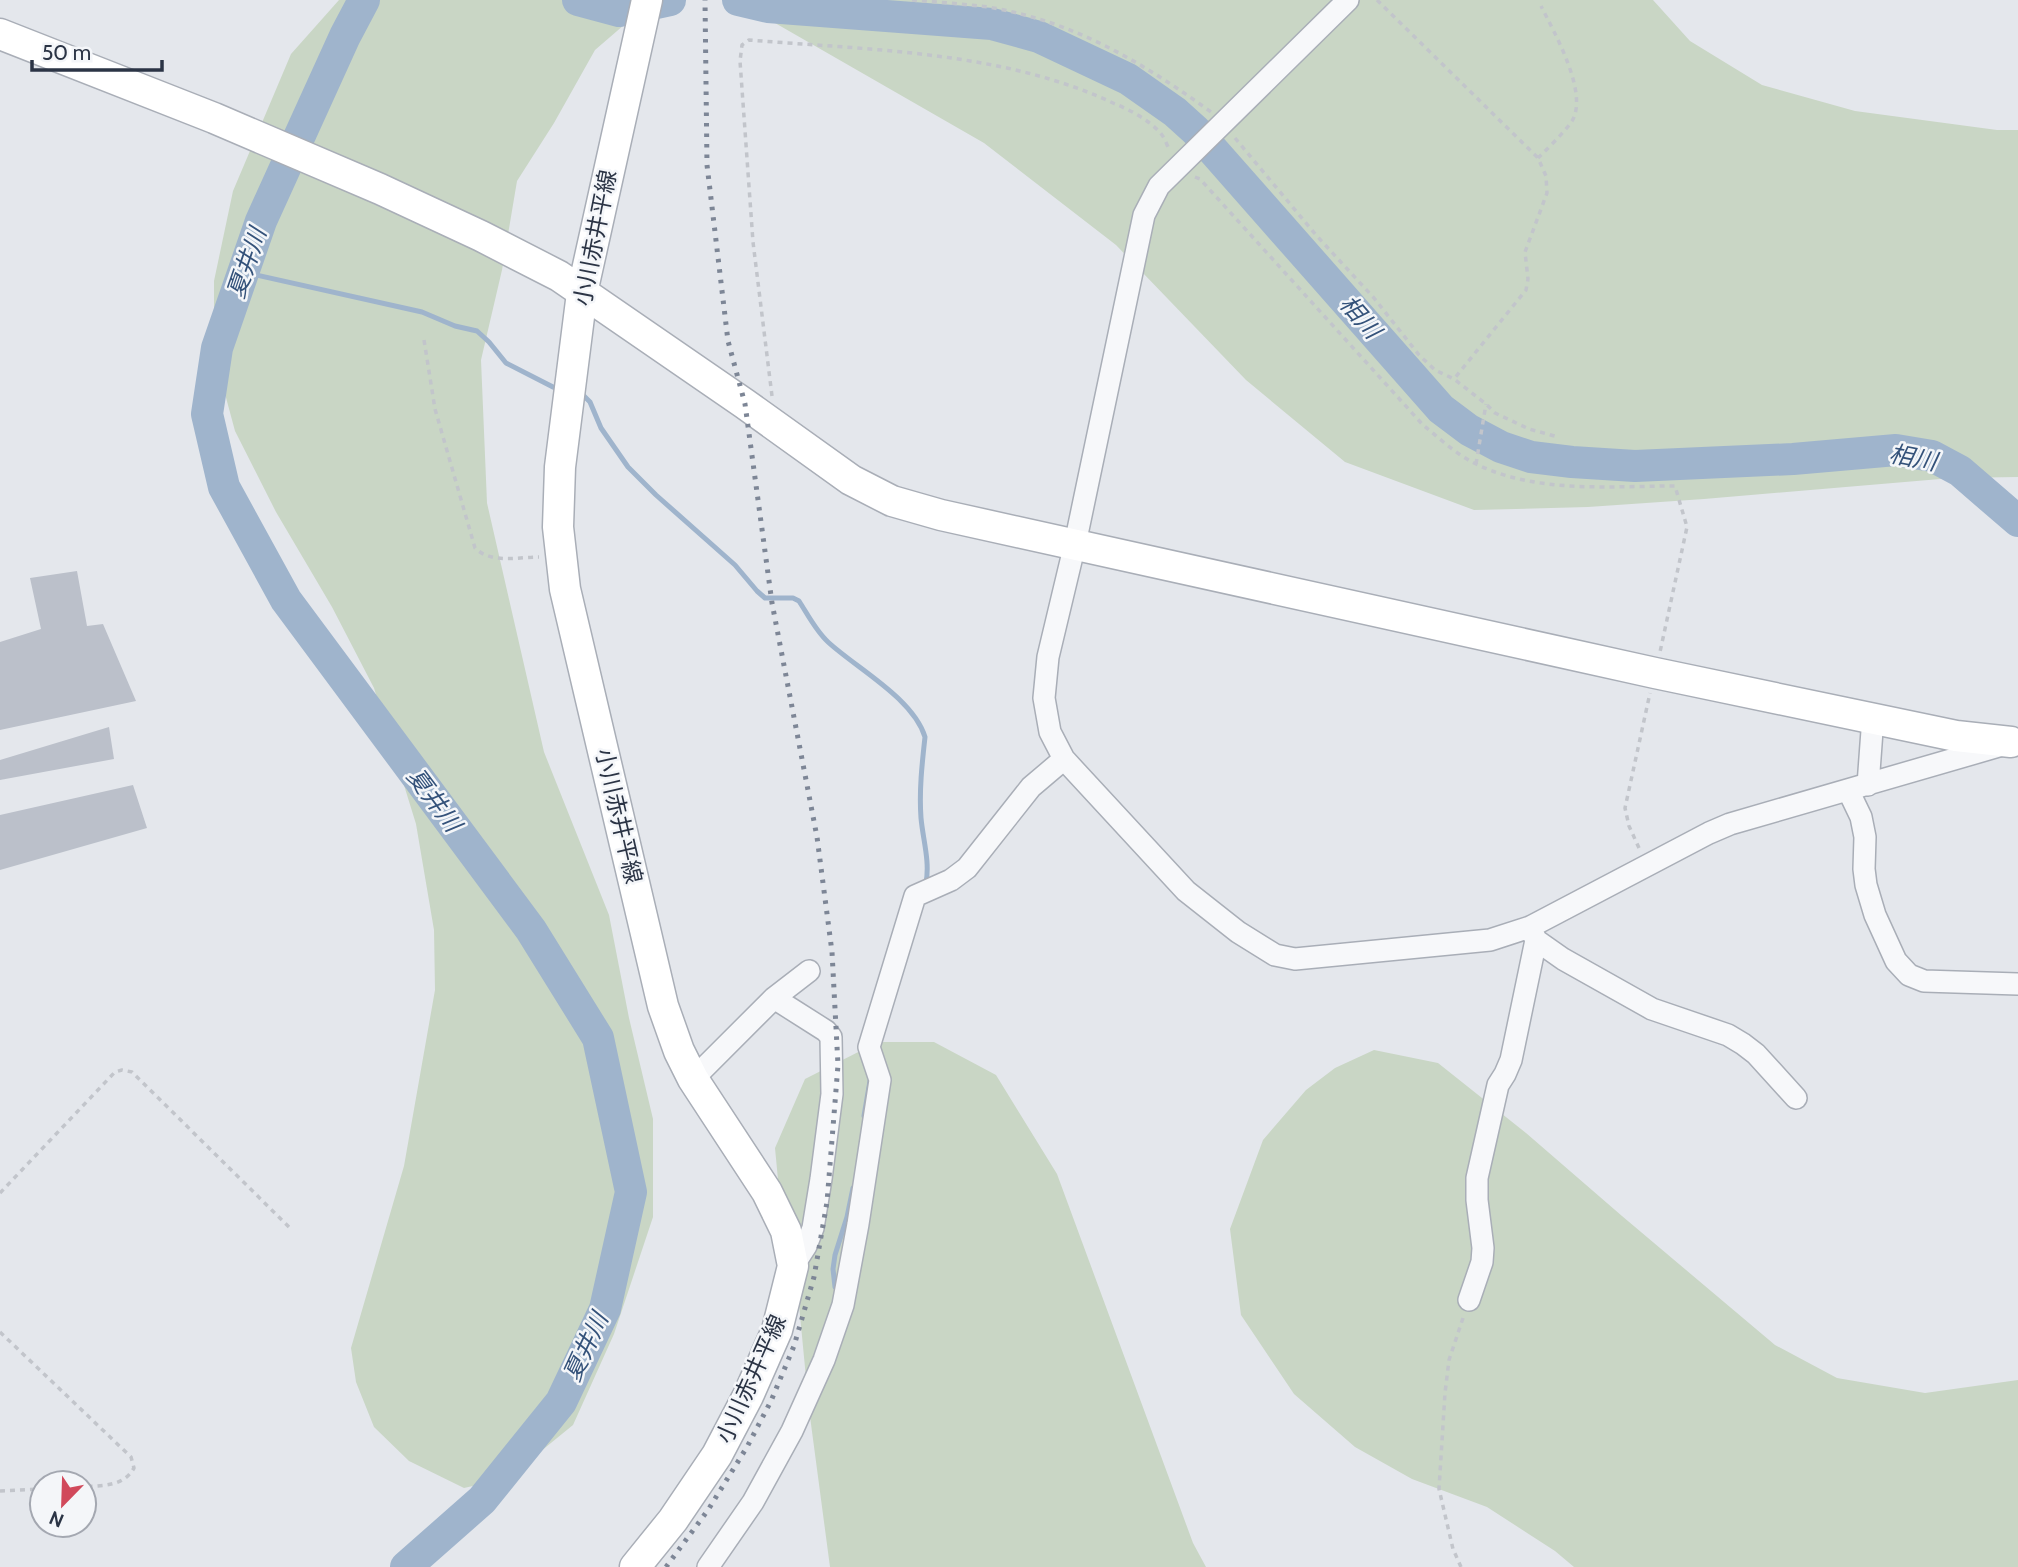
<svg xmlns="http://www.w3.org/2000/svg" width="2018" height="1567" viewBox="0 0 2018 1567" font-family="Cabin,'Noto Sans JP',sans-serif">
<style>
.green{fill:#c9d6c5}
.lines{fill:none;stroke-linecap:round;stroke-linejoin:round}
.stream{stroke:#9fb4cc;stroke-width:5}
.river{stroke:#9fb4cc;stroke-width:32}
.building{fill:#bbc0ca}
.street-casing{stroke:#a9aeb7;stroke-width:24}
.secondary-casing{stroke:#a9aeb7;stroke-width:33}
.path{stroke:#c2c5cb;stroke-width:3.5;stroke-dasharray:5 5;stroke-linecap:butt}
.street{stroke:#f7f8fa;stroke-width:21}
.secondary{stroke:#fff;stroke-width:30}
.rail{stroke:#7d8696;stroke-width:5;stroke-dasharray:3.5 7;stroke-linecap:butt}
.labels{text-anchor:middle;stroke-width:5;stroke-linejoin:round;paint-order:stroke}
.street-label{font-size:23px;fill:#2b3445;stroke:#f4f6f9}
.water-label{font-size:24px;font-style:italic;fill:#34527a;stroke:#f4f6f9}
</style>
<rect width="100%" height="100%" fill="#e4e7ec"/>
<!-- green -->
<path class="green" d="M 339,0 L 671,0 L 646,6 L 595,50 L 554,123 L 517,181 L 502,270 L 481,360 L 487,503 L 544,752 L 609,915 L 629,1018 L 653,1119 L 653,1217 L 614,1334 L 573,1425 L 508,1478 L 464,1488 L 409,1461 L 374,1427 L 356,1382 L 351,1348 L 404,1166 L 435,990 L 434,930 L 416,824 L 374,688 L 332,607 L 276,512 L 235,431 L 214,353 L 214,281 L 233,191 L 291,54 Z
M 724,0 L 1653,0 L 1690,41 L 1762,85 L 1855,111 L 1997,130 L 2018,130 L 2018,477 L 1952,478 L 1704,499 L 1588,507 L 1474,510 L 1345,462 L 1246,380 L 1116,245 L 984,143 L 742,4 Z
M 878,1042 L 934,1042 L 996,1075 L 1057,1174 L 1193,1543 L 1206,1567 L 830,1567 L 809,1409 L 799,1305 L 781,1211 L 775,1148 L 805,1079 Z
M 1374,1050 L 1438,1063 L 1526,1133 L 1622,1216 L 1775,1345 L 1837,1378 L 1925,1393 L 2018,1380 L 2018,1567 L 1574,1567 L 1555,1551 L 1487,1507 L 1412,1479 L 1355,1447 L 1294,1394 L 1241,1315 L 1230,1229 L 1263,1140 L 1306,1090 L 1335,1068 Z"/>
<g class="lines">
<!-- stream -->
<path class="stream" d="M 243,272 L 422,312 L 455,326 L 477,331 L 489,342 L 506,363 L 553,387 L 561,389
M 581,393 L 590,402 L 601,428 L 628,467 L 656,495 L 735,565 L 757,591 L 765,598 L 793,598 L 799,601 C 808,615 816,631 828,642 C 856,668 913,698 925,737 C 922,764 919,791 921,818 C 923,840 930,861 926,883
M 864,1116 L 870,1081
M 835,1287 L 833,1269 L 835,1255 L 847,1217 L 853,1188"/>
<!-- river -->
<path class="river" d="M 364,0 L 345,36 L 261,221 L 217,348 L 207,414 L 224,487 L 286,600 L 531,930 L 598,1038 L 631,1192 L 605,1309 L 561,1402 L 482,1500 L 406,1567
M 578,0 L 619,11 L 670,0
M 738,0 L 768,7 L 992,24 L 1039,37 L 1128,79 L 1175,112 L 1196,131 L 1441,409 L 1469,430 L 1501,447 L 1531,457 L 1572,462 L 1635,466 L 1793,459 L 1896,450 L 1932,456 L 1960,471 L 2018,521"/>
</g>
<!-- building -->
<path class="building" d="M 77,571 L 87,626 L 103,624 L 136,701 L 0,730 L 0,642 L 41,629 L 30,578 Z
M 109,727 L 114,759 L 0,780 L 0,760 Z
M 133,785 L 147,828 L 0,870 L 0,815 Z"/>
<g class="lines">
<defs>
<path id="street" d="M 1348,0 L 1159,186 L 1144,215 L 1075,544 L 1048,657 L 1044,698 L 1050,732 L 1064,759 L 1186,891 L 1238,932 L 1275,955 L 1295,959 L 1490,940 L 1530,927 L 1709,833 L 1730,824 L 1999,746
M 1868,785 L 1873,717
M 1848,790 L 1861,817 L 1865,837 L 1864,869 L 1866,885 L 1875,915 L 1896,961 L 1909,975 L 1924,981 L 2018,984
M 1536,940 L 1563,959 L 1652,1009 L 1728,1035 L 1743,1044 L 1756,1054 L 1796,1098
M 774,998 L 826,1031 L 831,1037 L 832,1094 L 821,1179 L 813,1228 L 806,1246 L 793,1266
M 693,1079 L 774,998 L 809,971
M 1469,1300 L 1482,1262 L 1483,1248 L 1477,1200 L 1477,1178 L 1498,1085 L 1505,1074 L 1511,1060 L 1536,940 L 1530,927
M 708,1567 L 753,1502 L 792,1431 L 824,1360 L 843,1305 L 858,1224 L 880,1080 L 869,1047 L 915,896 L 951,880 L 967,868 L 1031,787 L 1064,759"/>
<path id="secondary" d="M 0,34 L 214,118 L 380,189 L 481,236 L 559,276 L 745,404 L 851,480 L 892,501 L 941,515 L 1655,673 L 1956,736 L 2011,742
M 635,1567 L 673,1520 L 717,1455 L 748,1396 L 777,1330 L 793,1266 L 786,1231 L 767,1192 L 693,1079 L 679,1051 L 663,1006 L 565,589 L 558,527 L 560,467 L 582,293 L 647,0"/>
</defs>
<!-- street casing -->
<use href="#street" class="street-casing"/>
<!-- secondary casing -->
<use href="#secondary" class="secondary-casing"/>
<!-- path -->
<path class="path" d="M 912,0 C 937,2 963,4 988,7 C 1073,21 1142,62 1211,112
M 1377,0 L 1538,158 L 1546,176 L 1547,193 L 1525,252 L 1528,279 L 1526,290 L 1454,379
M 1235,138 L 1316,235 L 1374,298 L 1419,355 L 1435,370 L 1454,379 L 1486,404 L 1495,413 L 1529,429 L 1558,437
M 1538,158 C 1549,147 1563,134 1572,121 C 1589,93 1554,32 1541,6
M 1195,177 L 1200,179 L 1423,425 C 1439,438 1456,454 1474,463 C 1536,494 1608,486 1675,486 L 1687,527 L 1660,652
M 424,340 L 435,409 L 475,548 C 491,564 518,557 539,557
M 772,396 L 753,242 L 740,61 L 742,45 L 749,40 C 870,50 1002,51 1113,103 C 1130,110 1150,120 1162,135 C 1165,139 1167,145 1169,149
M 1476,464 L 1486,404
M 1639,848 L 1629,826 L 1625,808 L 1650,693
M 0,1193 L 115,1072 L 122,1070 L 132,1072 L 290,1228
M 0,1332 L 131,1457 L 134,1468 C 123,1487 103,1485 84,1487
M 0,1491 L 42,1489
M 1461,1567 L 1453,1549 L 1439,1489 L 1445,1393 L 1449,1360 L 1464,1315"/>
<!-- street -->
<use href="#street" class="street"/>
<!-- secondary -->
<use href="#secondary" class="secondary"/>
<!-- rail -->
<path class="rail" d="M 666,1567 L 708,1510 L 747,1447 L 771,1401 L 794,1346 L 814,1277 L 827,1202 L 838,1065 L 832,952 L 817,837 L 772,603 L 745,404 L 728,341 L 707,165 L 705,0"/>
</g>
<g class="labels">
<!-- street labels -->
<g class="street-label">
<text transform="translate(595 238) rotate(-79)" y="8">小川赤井平線</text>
<text transform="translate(619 816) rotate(77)" y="8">小川赤井平線</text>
<text transform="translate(751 1379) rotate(-66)" y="8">小川赤井平線</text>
</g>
<!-- water labels -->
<g class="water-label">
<text transform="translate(247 263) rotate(-71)" y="8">夏井川</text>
<text transform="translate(1360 317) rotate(49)" y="8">相川</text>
<text transform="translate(1913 458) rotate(11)" y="8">相川</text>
<text transform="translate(434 800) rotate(53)" y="8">夏井川</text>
<text transform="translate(586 1347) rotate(-65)" y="8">夏井川</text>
</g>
</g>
<!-- north arrow -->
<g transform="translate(63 1504) rotate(203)"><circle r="33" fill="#f4f6f9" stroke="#a4a8b1" stroke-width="2"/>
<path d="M0-5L12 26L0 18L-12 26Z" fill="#d1495b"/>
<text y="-10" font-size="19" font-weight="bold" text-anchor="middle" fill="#2b3445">N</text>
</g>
<!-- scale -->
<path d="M32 60v10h130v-10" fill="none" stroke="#2b3445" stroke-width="3.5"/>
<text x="42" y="60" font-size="21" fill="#2b3445" stroke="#f4f6f9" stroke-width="5" paint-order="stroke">50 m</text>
</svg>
